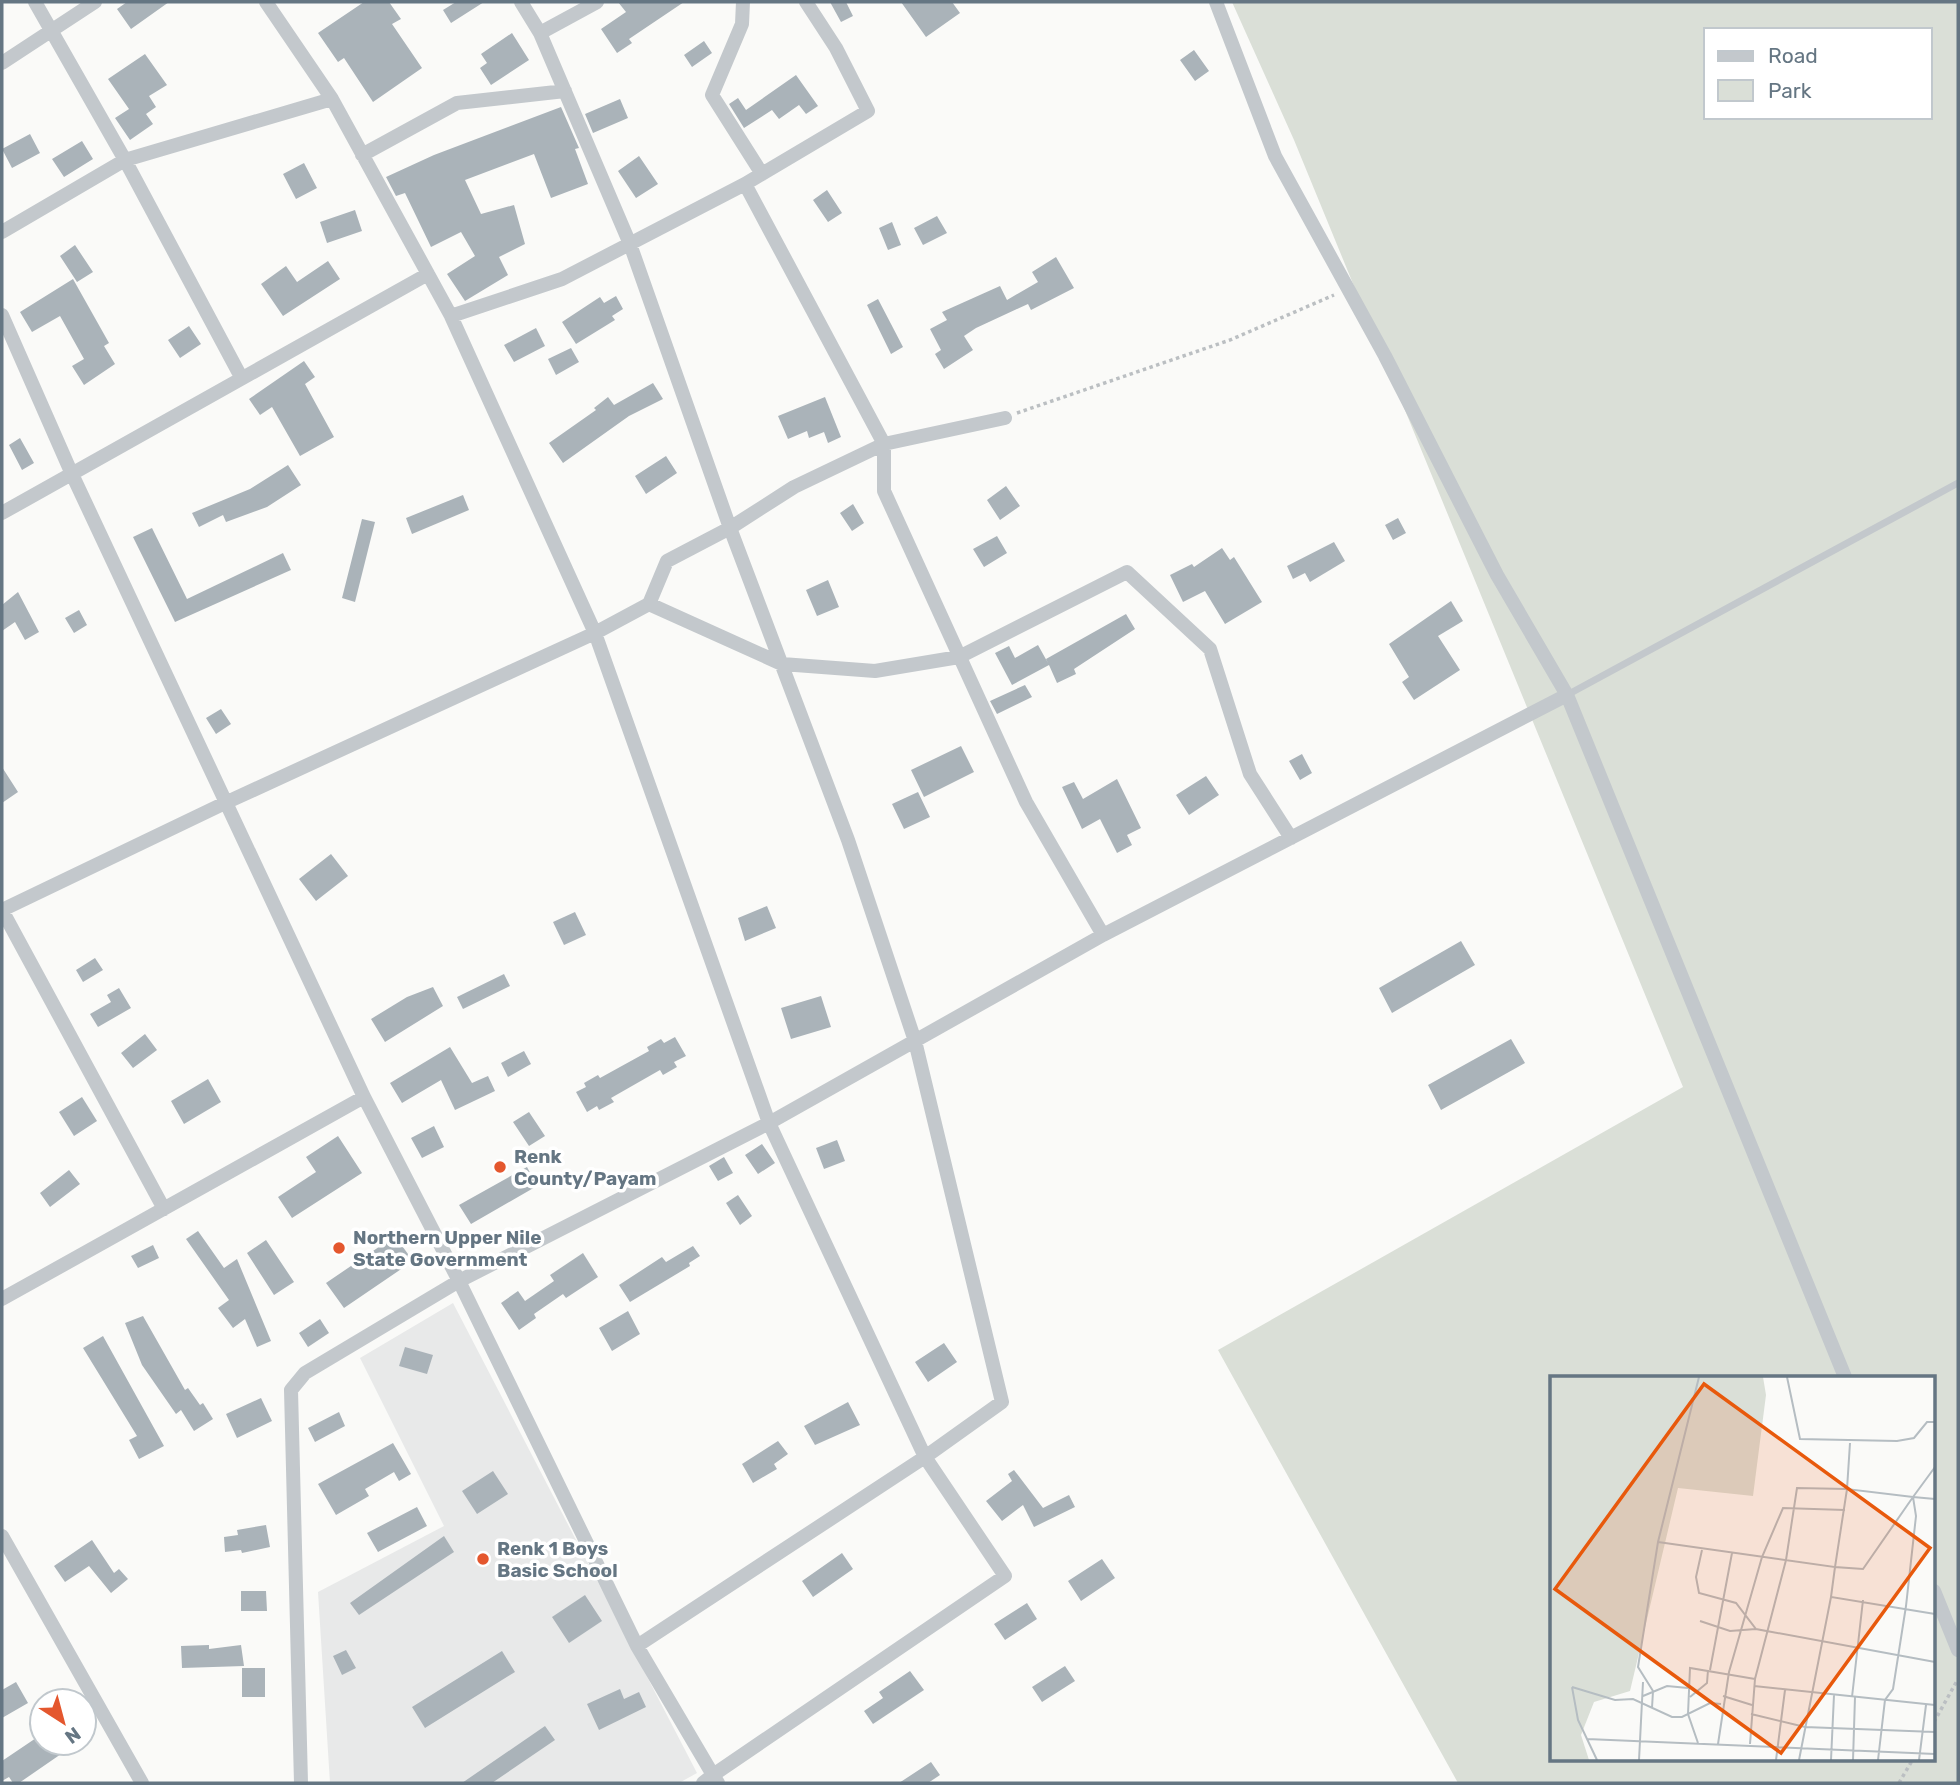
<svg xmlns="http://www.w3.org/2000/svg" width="1960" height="1785" viewBox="0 0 1960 1785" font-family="Rubik,sans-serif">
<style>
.built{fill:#e8e9e9}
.green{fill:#dadfd7;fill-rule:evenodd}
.building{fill:#aab3b9}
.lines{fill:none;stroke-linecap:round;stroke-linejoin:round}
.path{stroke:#bbbfc2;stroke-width:3.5;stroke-dasharray:3.5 3.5;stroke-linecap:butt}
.service{stroke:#c3c8cc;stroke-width:7}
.minor{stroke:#c3c8cc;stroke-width:14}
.poi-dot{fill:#e4572e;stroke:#fff;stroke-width:2.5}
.labels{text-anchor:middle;stroke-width:7;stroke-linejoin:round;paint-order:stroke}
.poi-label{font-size:19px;font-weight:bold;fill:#657683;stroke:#fff;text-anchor:start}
.inset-road{fill:none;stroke:#b5bdc2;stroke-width:2}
.view{fill:#e8590c;fill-opacity:0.15;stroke:#e8590c;stroke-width:3.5}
.inset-edge{fill:none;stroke:#657683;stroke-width:3.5}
</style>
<rect width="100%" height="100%" fill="#fafaf8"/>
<!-- built -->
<path class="built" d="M 453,1303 L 697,1773 L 679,1783 L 330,1783 L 318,1592 L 444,1526 L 360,1358 Z"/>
<!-- green -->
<path class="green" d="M 1232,2 L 1958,2 L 1958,1783 L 1458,1783 L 1218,1350 L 1683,1087 L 1294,140 ZM 1706,30 L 1930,30 L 1930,117 L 1706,117 ZM 1552,1377 L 1934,1377 L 1934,1759 L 1552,1759 Z"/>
<!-- building -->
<path class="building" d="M 127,2 L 169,2 L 131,29 L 117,9 Z
M 364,2 L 389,2 L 401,19 L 392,24 L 422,68 L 373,102 L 344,58 L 338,62 L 318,33 Z
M 456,2 L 484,2 L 451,23 L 443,10 Z
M 618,2 L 684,2 L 629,39 L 632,43 L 617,53 L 601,29 L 626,12 Z
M 830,2 L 846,2 L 853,16 L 841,22 Z
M 901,2 L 952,2 L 960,13 L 926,37 Z
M 512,33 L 529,60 L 491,85 L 480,68 L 487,63 L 481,54 Z
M 704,41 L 712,53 L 692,67 L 684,55 Z
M 1194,50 L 1209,71 L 1195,81 L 1180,60 Z
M 145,54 L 167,85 L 149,96 L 156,107 L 146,114 L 153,124 L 130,140 L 115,118 L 129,109 L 108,79 Z
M 796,75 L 818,106 L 806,114 L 799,105 L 779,119 L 772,110 L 744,128 L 729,104 L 738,98 L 746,110 Z
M 620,99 L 628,118 L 593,133 L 585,114 Z
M 561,107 L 579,148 L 575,149 L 588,184 L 551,198 L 534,154 L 465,180 L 481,214 L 514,205 L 525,244 L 499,257 L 508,275 L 465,301 L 447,274 L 475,256 L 461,232 L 431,247 L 405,193 L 396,196 L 386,177 L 434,155 Z
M 30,134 L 40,153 L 12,168 L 2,149 Z
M 82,141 L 93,159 L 64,177 L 52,159 Z
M 639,156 L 658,184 L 636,198 L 618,171 Z
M 304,163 L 317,188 L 296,199 L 283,174 Z
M 827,190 L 842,213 L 828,222 L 813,200 Z
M 355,210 L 362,231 L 327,243 L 320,222 Z
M 937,216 L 947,233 L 923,245 L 914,228 Z
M 892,222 L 901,245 L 888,250 L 879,228 Z
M 75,245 L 93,272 L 77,282 L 60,256 Z
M 1056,257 L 1074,288 L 1031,310 L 1028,304 L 976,328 L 964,336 L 973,350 L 944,369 L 935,354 L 941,350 L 930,329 L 947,320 L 942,312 L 1000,286 L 1007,300 L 1038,282 L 1032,272 Z
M 328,261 L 340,279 L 283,316 L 261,284 L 286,266 L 297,282 Z
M 73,279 L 109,343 L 104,346 L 115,364 L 84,385 L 72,366 L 84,359 L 60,316 L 32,332 L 20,312 Z
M 616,296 L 623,309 L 612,316 L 615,320 L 576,344 L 562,322 L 600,297 L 604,303 Z
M 878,299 L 903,347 L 891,354 L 867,305 Z
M 189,326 L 201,344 L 180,358 L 168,340 Z
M 536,328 L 545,346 L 514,362 L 504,345 Z
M 571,348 L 579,362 L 556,375 L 548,359 Z
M 304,361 L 315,377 L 305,384 L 334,437 L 300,456 L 272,407 L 260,415 L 249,399 Z
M 653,383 L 663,399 L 629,416 L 563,463 L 549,443 L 596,410 L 594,408 L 608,397 L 614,405 Z
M 825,397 L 841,437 L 828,443 L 824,432 L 809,438 L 807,431 L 788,439 L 778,416 Z
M 20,438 L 34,463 L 22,470 L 9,445 Z
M 666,456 L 677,473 L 646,494 L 635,476 Z
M 288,465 L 301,485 L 267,507 L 226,522 L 223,515 L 199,527 L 192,513 L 250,489 Z
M 1006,486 L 1020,506 L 1000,520 L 987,500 Z
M 463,495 L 469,510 L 412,534 L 406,518 Z
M 853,504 L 864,523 L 852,531 L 840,513 Z
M 1398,518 L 1406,533 L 1393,540 L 1385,525 Z
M 362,519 L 375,522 L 355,602 L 342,598 Z
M 152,528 L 187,599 L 283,553 L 291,570 L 175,622 L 133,537 Z
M 997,536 L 1007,553 L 984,567 L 973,549 Z
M 1334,542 L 1345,561 L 1310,582 L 1305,573 L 1293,579 L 1287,566 Z
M 1222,548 L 1230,560 L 1234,557 L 1262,602 L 1225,624 L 1205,591 L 1183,602 L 1170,575 L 1192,564 L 1194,567 Z
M 828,580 L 839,607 L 817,616 L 806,590 Z
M 18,592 L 39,632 L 25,640 L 15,622 L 2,631 L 2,605 Z
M 1451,601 L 1463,621 L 1438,636 L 1460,670 L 1414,700 L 1402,682 L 1409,677 L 1389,644 Z
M 79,610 L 87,625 L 74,633 L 65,618 Z
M 1126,614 L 1135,629 L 1074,669 L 1076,674 L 1057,683 L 1049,665 L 1012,685 L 995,653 L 1009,646 L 1015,658 L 1038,645 L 1048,663 L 1046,659 Z
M 1025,685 L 1032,697 L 997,714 L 990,701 Z
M 221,709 L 231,724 L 216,734 L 206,718 Z
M 961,746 L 974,772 L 924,797 L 911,770 Z
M 1302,754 L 1312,773 L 1300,780 L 1289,761 Z
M 2,767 L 18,792 L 2,803 Z
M 1206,776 L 1219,795 L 1189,815 L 1176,795 Z
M 1117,779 L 1141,828 L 1127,835 L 1132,845 L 1117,853 L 1100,819 L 1082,829 L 1062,787 L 1074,782 L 1083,799 Z
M 918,792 L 930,817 L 904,829 L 892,804 Z
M 331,854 L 348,876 L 316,901 L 299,879 Z
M 767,906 L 776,928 L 745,941 L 738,918 Z
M 575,912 L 586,935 L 564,945 L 553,922 Z
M 1461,941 L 1475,965 L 1392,1013 L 1379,988 Z
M 95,958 L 103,970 L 83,982 L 76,970 Z
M 504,974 L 510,986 L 463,1009 L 457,997 Z
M 433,987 L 443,1006 L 385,1042 L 371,1019 L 407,997 Z
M 119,988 L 131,1008 L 98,1027 L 90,1014 L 111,1002 L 107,995 Z
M 821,996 L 831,1027 L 791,1039 L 781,1008 Z
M 145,1034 L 157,1050 L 133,1068 L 121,1053 Z
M 675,1037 L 686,1056 L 674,1062 L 677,1067 L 663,1075 L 660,1070 L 611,1098 L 614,1102 L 599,1110 L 597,1106 L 587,1112 L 576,1092 L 586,1087 L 584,1083 L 598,1075 L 600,1078 L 649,1051 L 647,1047 L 661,1039 L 664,1043 Z
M 1511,1039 L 1525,1063 L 1441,1110 L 1428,1085 Z
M 450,1047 L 472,1083 L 488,1076 L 495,1091 L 455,1110 L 441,1080 L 402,1103 L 390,1083 Z
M 524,1051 L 531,1064 L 508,1077 L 501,1063 Z
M 208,1079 L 221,1102 L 184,1124 L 171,1101 Z
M 82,1097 L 97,1121 L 74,1136 L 59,1112 Z
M 529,1112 L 545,1136 L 529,1146 L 513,1122 Z
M 434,1126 L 444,1147 L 422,1158 L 411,1138 Z
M 338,1136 L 362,1173 L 292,1218 L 278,1197 L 316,1172 L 306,1157 Z
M 837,1140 L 845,1161 L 824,1169 L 816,1148 Z
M 762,1144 L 775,1163 L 758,1174 L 745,1155 Z
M 724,1157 L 733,1173 L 718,1181 L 709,1166 Z
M 527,1167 L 537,1186 L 471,1224 L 459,1205 Z
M 69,1170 L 80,1184 L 50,1207 L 40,1193 Z
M 738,1195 L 752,1216 L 740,1225 L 726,1203 Z
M 198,1231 L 224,1268 L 237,1259 L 271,1341 L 257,1347 L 245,1319 L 233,1328 L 218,1308 L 229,1300 L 186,1239 Z
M 395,1236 L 413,1261 L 344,1308 L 326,1283 Z
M 266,1240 L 294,1282 L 274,1295 L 247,1253 Z
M 153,1245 L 159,1258 L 138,1268 L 131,1256 Z
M 693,1246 L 700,1256 L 689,1263 L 690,1266 L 630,1302 L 619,1285 L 662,1257 L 666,1262 Z
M 583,1253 L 598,1277 L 566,1298 L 563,1294 L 534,1314 L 536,1318 L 519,1330 L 501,1303 L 518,1291 L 525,1301 L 554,1281 L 550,1275 Z
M 628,1311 L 640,1334 L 612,1351 L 599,1328 Z
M 143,1316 L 185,1390 L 188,1388 L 200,1405 L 203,1403 L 213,1419 L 194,1431 L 181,1410 L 176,1414 L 142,1365 L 125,1323 Z
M 320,1319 L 329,1333 L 308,1347 L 299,1333 Z
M 103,1336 L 164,1446 L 139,1459 L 129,1440 L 137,1436 L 83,1348 Z
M 944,1343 L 957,1362 L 928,1382 L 915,1362 Z
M 405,1347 L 433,1355 L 427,1374 L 399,1366 Z
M 261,1398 L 272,1421 L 237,1438 L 226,1414 Z
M 848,1402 L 860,1425 L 815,1445 L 804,1426 Z
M 339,1412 L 345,1426 L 315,1442 L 308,1428 Z
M 778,1441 L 788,1454 L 774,1464 L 777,1469 L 753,1483 L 742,1464 Z
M 393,1443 L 411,1474 L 399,1481 L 394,1472 L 365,1489 L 369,1496 L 336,1515 L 318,1484 Z
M 1014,1470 L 1043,1508 L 1069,1495 L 1075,1507 L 1034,1527 L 1023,1505 L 1002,1521 L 986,1501 L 1012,1481 L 1008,1474 Z
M 493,1471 L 508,1494 L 477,1514 L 462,1491 Z
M 417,1507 L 427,1526 L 378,1552 L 367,1533 Z
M 266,1525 L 270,1547 L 242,1553 L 241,1550 L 225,1552 L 224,1537 L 238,1535 L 237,1530 Z
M 444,1536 L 454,1552 L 359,1615 L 350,1603 Z
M 92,1540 L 114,1573 L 119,1569 L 128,1579 L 111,1593 L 89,1566 L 65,1582 L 54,1566 Z
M 842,1553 L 853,1569 L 813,1597 L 802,1581 Z
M 1102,1559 L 1115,1578 L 1081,1601 L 1068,1581 Z
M 241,1591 L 266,1591 L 267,1611 L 241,1611 Z
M 585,1595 L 602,1621 L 569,1643 L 552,1617 Z
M 1027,1603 L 1037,1619 L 1005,1640 L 994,1624 Z
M 209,1645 L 209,1649 L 241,1645 L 244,1666 L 182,1668 L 181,1646 Z
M 346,1650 L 356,1668 L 342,1675 L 333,1656 Z
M 502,1651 L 515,1672 L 425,1728 L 412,1707 Z
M 1065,1666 L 1075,1681 L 1042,1702 L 1032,1687 Z
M 242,1668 L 265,1668 L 265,1697 L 242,1697 Z
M 910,1671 L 924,1690 L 873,1724 L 864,1711 L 883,1698 L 879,1692 Z
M 16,1682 L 28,1703 L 2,1718 L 2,1690 Z
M 620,1689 L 624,1699 L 639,1692 L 646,1707 L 599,1730 L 587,1704 Z
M 545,1726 L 555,1740 L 492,1783 L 462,1783 Z
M 42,1734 L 42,1743 L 77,1743 L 19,1783 L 13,1783 L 9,1777 L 2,1781 L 2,1761 Z
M 931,1762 L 940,1775 L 928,1783 L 899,1783 Z"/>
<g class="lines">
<!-- path -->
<path class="path" d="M 1017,413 L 1230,340 L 1334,295
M 1934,1722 L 1958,1679
M 1899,1783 L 1913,1759"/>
<!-- service -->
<path class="service" d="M 1567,695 L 1958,483"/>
<!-- minor -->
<path class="minor" d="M 35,2 L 125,160 L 241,377
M 266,2 L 332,99 L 451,316 L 595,633 L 769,1123 L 925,1457 L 1005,1576 L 713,1775 L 718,1783
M 521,2 L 540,33 L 630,244 L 730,528 L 848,840 L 915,1041 L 1002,1402 L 925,1457 L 637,1646
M 743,2 L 742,24 L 712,95 L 762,174
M 1216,2 L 1275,156 L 1385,356 L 1497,575 L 1567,695 L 1845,1377
M 540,33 L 597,2
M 2,63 L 95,2
M 362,155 L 457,103 L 565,91
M 745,184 L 884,444 L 884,491 L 1026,802 L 1103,935
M 2,232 L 125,160 L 332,99
M 2,315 L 71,472 L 364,1097
M 451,316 L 562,279 L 745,184 L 868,111 L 836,48 L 806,2
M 2,513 L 428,274
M 649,604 L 667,561 L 730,528 L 794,487 L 884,444 L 1005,418
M 2,910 L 225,803 L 595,633 L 649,604 L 782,664 L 875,671 L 959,657 L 1127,572 L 1210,649 L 1250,774 L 1291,838
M 2,910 L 164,1209
M 2,1299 L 364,1097 L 459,1281 L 769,1123 L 1103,935 L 1567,695
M 2,1536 L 142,1783
M 1934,1591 L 1958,1650
M 301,1783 L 291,1390 L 305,1373 L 459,1281 L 637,1646 L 713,1775 L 703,1783"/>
</g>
<!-- markers -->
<g class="poi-dot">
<circle cx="500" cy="1167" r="7"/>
<circle cx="339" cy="1248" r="7"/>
<circle cx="483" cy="1559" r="7"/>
</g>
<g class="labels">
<!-- poi labels -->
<g class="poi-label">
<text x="514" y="1163">Renk<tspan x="514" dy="22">County/Payam</tspan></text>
<text x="353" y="1244">Northern Upper Nile<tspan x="353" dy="22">State Government</tspan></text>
<text x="497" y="1555">Renk 1 Boys<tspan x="497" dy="22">Basic School</tspan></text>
</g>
</g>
<!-- overview -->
<g transform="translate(1550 1376)">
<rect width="385" height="385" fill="#fafaf8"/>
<path d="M 0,1 L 213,1 L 216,19 L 203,120 L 128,112 L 80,315 L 44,326 L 31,359 L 39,384 L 0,384 Z" fill="#dadfd7"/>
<path class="inset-road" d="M 237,1 L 250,63 L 347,65 L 364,62 L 377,46 L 385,46M 385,91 L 363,121 L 313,193 L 285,191 L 297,113 L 363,121 L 385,123M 108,166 L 285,191 L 281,221 L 385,238M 152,174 L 146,201 L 149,217 L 186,227 L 206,253 L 385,286M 150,245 L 180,255 L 206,253M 160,294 L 182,177M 204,310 L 385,329M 22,311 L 65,324 L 83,323 L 122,341 L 132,341 L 160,327 L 171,328M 22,311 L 28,344 L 47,384M 93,320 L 117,310 L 138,312M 173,320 L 202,329M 140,321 L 157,307 L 158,294M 302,321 L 313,224M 102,332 L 103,315 L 88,291 L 108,166 L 149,1M 201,338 L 255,351 L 385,356M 37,363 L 385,378M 148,367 L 138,338 L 140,292 L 205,303M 168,368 L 179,296 L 212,181 L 233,132 L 295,134M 200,368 L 205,303 L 236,184 L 247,112 L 297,113 L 300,67M 89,384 L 93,306M 226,384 L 235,314M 249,384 L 281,221M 281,384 L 284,319M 303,384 L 305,321M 328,384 L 335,324 L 343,313 L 356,230 L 366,140 L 363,121M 369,384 L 376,329"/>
<path class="view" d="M 154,8 L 380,172 L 231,377 L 5,213 Z"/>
<rect width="385" height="385" class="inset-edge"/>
</g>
<!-- border -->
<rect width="1960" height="1785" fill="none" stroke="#657683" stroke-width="7"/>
<!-- legend -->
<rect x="1704" y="28" width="228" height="91" fill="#ffffff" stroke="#c1c8cd" stroke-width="2"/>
<rect x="1718" y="51" width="35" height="10" fill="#c3c8cc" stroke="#c1c8cd" stroke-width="2"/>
<text x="1768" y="63" font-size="21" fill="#657683">Road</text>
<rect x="1718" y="80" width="35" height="21" fill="#dadfd7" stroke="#c1c8cd" stroke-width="2"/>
<text x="1768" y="98" font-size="21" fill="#657683">Park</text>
<!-- north arrow -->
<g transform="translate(63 1722) rotate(144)"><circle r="33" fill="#ffffff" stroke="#c1c8cd" stroke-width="2"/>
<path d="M0-5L12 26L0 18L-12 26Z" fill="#e4572e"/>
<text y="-10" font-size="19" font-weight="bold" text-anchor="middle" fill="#657683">N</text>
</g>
</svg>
